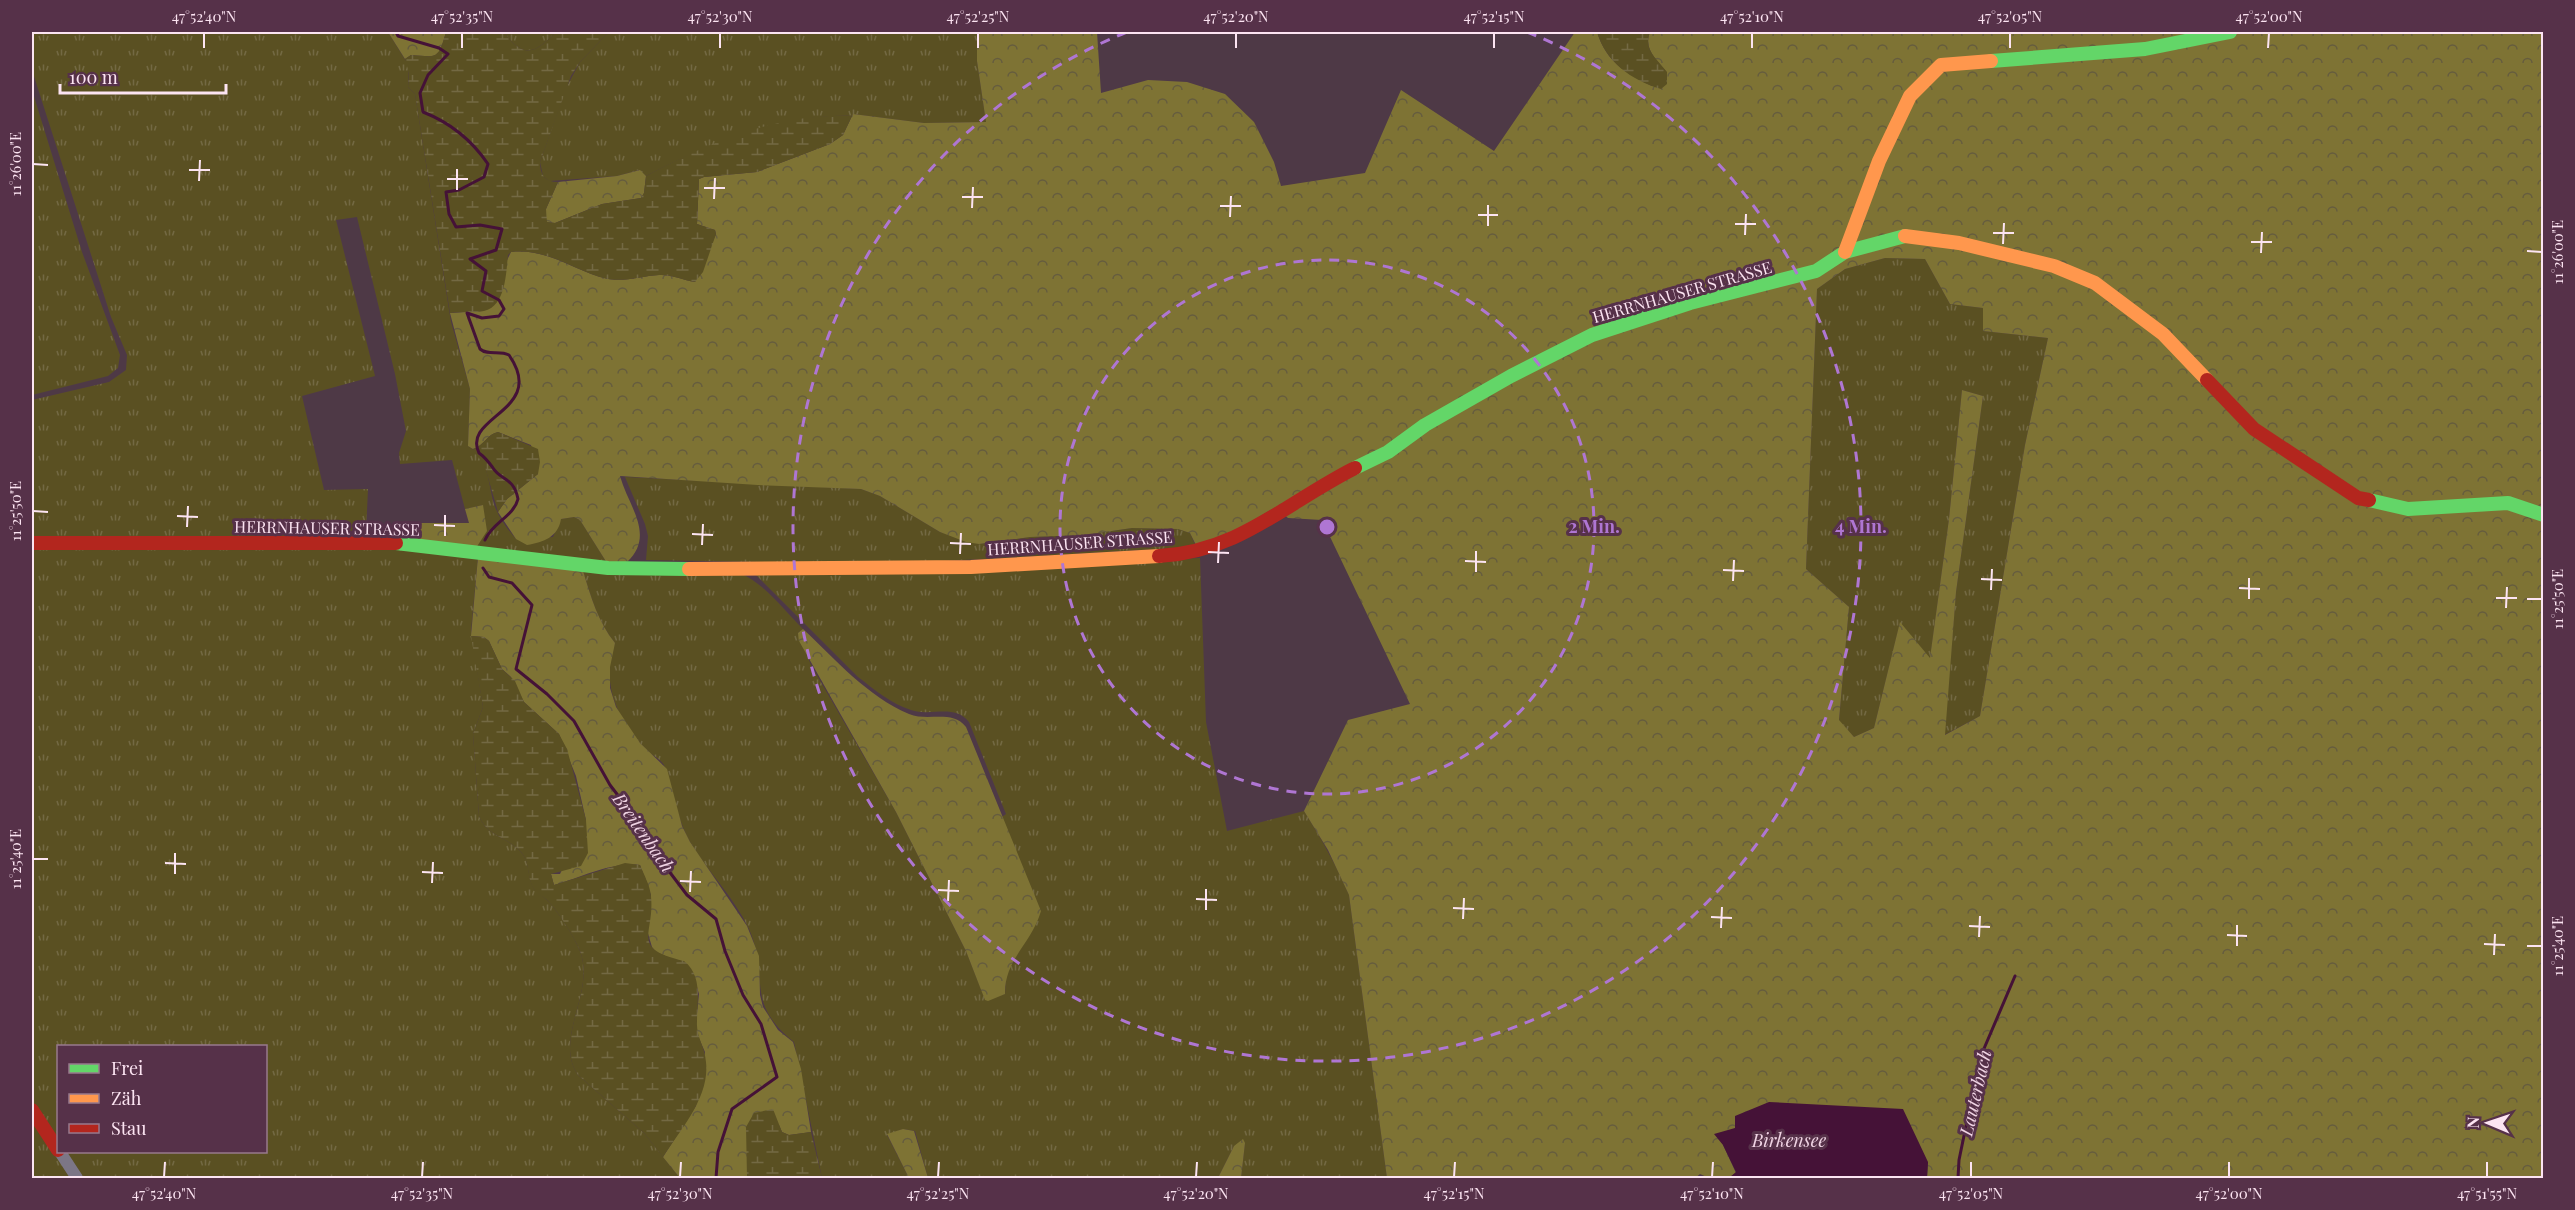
<svg xmlns="http://www.w3.org/2000/svg" width="2575" height="1210" viewBox="0 0 2575 1210" font-family="'Playfair Display',serif">
<style>
.grass{fill:url(#grass-tufts)}
.forest{fill:url(#forest-crowns);fill-rule:evenodd}
.wetland{fill:url(#wetland-marsh)}
.water{fill:#451237}
.lines{fill:none;stroke-linecap:round;stroke-linejoin:round}
.stream{stroke:#451237;stroke-width:3}
.street{stroke:#7c7686;stroke-width:12}
.fast{stroke:#63d668;stroke-width:14}
.slow{stroke:#ff974d;stroke-width:14}
.jam{stroke:#b3261e;stroke-width:14}
.ticks{fill:none;stroke:#fce4f2;stroke-width:2}
.ring{fill:none;stroke:#af76d3;stroke-width:3;stroke-dasharray:10 8}
.labels{text-anchor:middle;stroke-width:6;stroke-linejoin:round;paint-order:stroke}
.street-label{font-size:16px;fill:#fce4f2;stroke:#563149}
.water-label{font-size:18px;font-style:italic;fill:#f0d4e4;stroke:#563149}
.centre{fill:#af76d3;stroke:#563149;stroke-width:3}
.ring-label{font-size:18px;text-anchor:middle;font-weight:bold;fill:#af76d3;stroke:#563149;stroke-width:6;stroke-linejoin:round;paint-order:stroke}
.neatline{fill:none;stroke:#fce4f2;stroke-width:2}
.ticks-label{font-size:15px;text-anchor:middle;fill:#fce4f2}
</style>
<defs>
<pattern id="grass-tufts" width="24" height="20" patternUnits="userSpaceOnUse" patternTransform="scale(1.5)"><rect width="24" height="20" fill="#5a5022"/><path d="M3 7l-1-3M5 7V3M7 7l1-3M15 17l-1-3M17 17v-4M19 17l1-3" fill="none" stroke="#736943"/></pattern>
<pattern id="forest-crowns" width="20" height="18" patternUnits="userSpaceOnUse" patternTransform="scale(1.5)"><rect width="20" height="18" fill="#7e7334"/><path d="M2 6a3 3 0 1 1 6 0M12 15a3 3 0 1 1 6 0" fill="none" stroke="#655c3e"/></pattern>
<pattern id="wetland-marsh" width="20" height="14" patternUnits="userSpaceOnUse" patternTransform="scale(1.5)"><rect width="20" height="14" fill="#5a5022"/><path d="M1 5h8M5 5V1M11 12h8M15 12V8" fill="none" stroke="#736943"/></pattern>
</defs>
<rect width="100%" height="100%" fill="#4e3946"/>
<!-- grass -->
<path class="grass" d="M 32,32 L 388,32 L 409,66 L 408,87 L 415,94 L 451,322 L 470,389 L 468,446 C 490,458 488,487 495,507 C 500,519 507,529 516,539 L 553,537 L 561,519 L 574,517 L 580,520 L 607,563 L 476,548 L 483,505 L 465,509 L 452,460 L 400,464 L 399,453 L 406,431 L 395,374 L 357,217 L 336,220 L 375,376 L 302,396 L 324,490 L 368,489 L 366,533 L 398,533 L 396,536 L 32,538 L 32,400 L 109,382 L 126,370 L 127,355 L 111,317 L 32,70 Z
M 504,32 L 556,32 C 534,54 524,59 504,32 Z
M 609,32 L 977,32 L 977,61 L 986,122 L 924,123 L 853,114 L 852,116 C 785,113 704,145 646,176 L 639,170 L 617,176 L 549,181 L 543,176 L 540,162 L 566,88 L 580,62 Z
M 32,90 L 82,252 L 120,355 L 118,368 L 108,376 L 32,395 Z
M 1885,258 L 1925,259 L 1950,304 L 1983,308 L 1983,331 L 2048,338 L 2025,445 L 1980,716 L 1944,735 L 1956,592 L 1983,396 L 1962,390 L 1949,519 L 1930,659 L 1900,623 L 1874,728 L 1854,737 L 1839,721 L 1849,607 L 1806,569 L 1817,289 L 1845,269 Z
M 625,477 L 861,489 L 880,496 L 940,532 L 979,544 L 1030,537 L 1085,535 L 1132,528 L 1178,529 L 1190,533 L 1196,547 L 891,564 L 646,560 L 648,536 L 645,524 Z
M 378,547 L 478,557 L 471,630 L 483,707 L 473,734 L 479,816 C 487,836 507,837 520,851 C 530,861 527,873 532,885 C 535,893 542,895 548,901 C 558,911 575,938 580,951 C 596,993 553,1038 578,1075 L 644,1133 L 680,1178 L 83,1178 L 65,1152 L 266,1152 L 266,1046 L 58,1046 L 58,1142 L 32,1104 L 32,549 Z
M 1200,558 L 1206,722 L 1227,831 L 1304,811 C 1321,838 1336,865 1349,895 L 1387,1178 L 1241,1178 L 1245,1143 L 1234,1146 L 1218,1178 L 928,1178 L 915,1131 L 903,1129 L 887,1135 L 909,1178 L 822,1178 L 794,1042 C 743,1001 771,979 749,929 C 734,897 708,872 690,842 C 680,824 675,802 669,782 C 667,777 666,769 664,765 C 661,760 654,756 650,753 C 636,740 622,723 616,705 C 608,685 607,663 615,643 C 598,622 591,597 583,571 L 740,573 C 765,584 784,610 803,629 L 798,633 L 811,665 L 896,812 L 966,951 L 985,999 L 1005,994 L 1006,973 L 1015,960 L 1002,817 L 1006,814 L 969,722 C 954,703 931,717 911,710 C 891,704 874,689 858,677 L 756,575 Z
M 32,1117 L 73,1178 L 32,1178 Z"/>
<!-- forest -->
<path class="forest" d="M 388,32 L 446,32 C 438,60 438,57 411,55 L 405,59 Z
M 977,32 L 1097,32 L 1101,93 L 1148,80 L 1187,82 L 1225,94 L 1254,122 L 1274,162 L 1281,186 L 1365,173 L 1401,90 L 1494,151 L 1575,32 L 1597,32 C 1607,63 1625,72 1652,86 L 1667,73 C 1657,59 1643,50 1650,32 L 2543,32 L 2543,1178 L 1927,1178 L 1928,1162 L 1735,1128 L 1723,1145 L 1736,1173 C 1726,1181 1712,1180 1700,1174 L 1695,1178 L 1387,1178 L 1349,895 L 1328,850 L 1304,811 L 1348,720 L 1410,704 L 1322,520 L 1288,518 L 1276,507 L 1228,535 L 1197,547 L 1190,533 L 1178,529 L 1132,528 L 1084,535 L 1030,537 L 979,544 L 966,542 L 940,532 L 880,496 L 861,489 L 758,485 L 620,476 C 628,506 656,535 627,562 L 607,563 L 580,520 L 574,517 L 561,519 C 558,537 544,542 527,545 L 516,539 L 498,512 L 507,499 L 538,474 L 531,445 L 498,432 C 487,434 484,446 473,449 L 468,446 L 470,389 L 450,313 L 483,311 L 511,252 C 549,248 575,272 608,279 C 625,282 642,276 659,275 C 670,274 683,280 695,282 L 716,234 L 715,230 L 697,224 L 699,179 L 704,177 L 757,172 L 830,144 L 843,135 L 853,114 L 924,123 L 986,122 L 977,61 ZM 1885,258 L 1925,259 L 1950,304 L 1983,308 L 1983,331 L 2048,338 L 2025,445 L 1980,716 L 1945,735 L 1956,592 L 1983,396 L 1962,390 L 1949,519 L 1930,658 L 1900,622 L 1874,728 L 1854,737 L 1839,720 L 1849,607 L 1806,569 L 1817,289 L 1845,269 Z
M 640,170 L 646,176 L 644,193 L 641,198 L 602,204 L 555,223 L 546,222 L 546,209 L 558,182 L 617,176 Z
M 483,505 L 487,531 L 476,548 L 412,540 L 408,523 L 469,523 L 465,509 Z
M 478,557 L 583,571 C 591,597 598,622 615,643 L 610,667 L 610,688 L 616,707 L 640,743 L 667,769 L 682,826 L 690,842 L 747,926 L 759,956 L 760,995 L 763,1007 L 778,1030 L 793,1042 L 801,1069 L 811,1132 L 789,1135 L 782,1132 L 779,1125 L 747,1158 L 747,1178 L 680,1178 L 663,1157 L 696,1106 L 705,1052 L 698,1036 L 696,1024 L 699,994 L 693,973 L 670,958 L 656,952 L 652,947 L 647,930 L 651,895 L 640,865 C 610,862 583,877 554,885 L 551,874 L 560,874 L 586,820 L 576,776 L 559,734 L 524,702 L 511,677 L 502,669 L 489,641 L 484,637 L 471,636 Z
M 803,629 C 836,660 867,696 909,714 C 928,722 952,709 966,727 L 1041,911 C 1032,943 1004,960 1005,994 L 988,1001 L 985,1000 L 966,951 L 896,812 L 799,641 L 798,633 Z
M 903,1129 L 914,1131 L 928,1178 L 909,1178 L 887,1134 Z
M 1243,1139 L 1245,1143 L 1241,1178 L 1218,1178 L 1234,1146 Z"/>
<!-- wetland -->
<path class="wetland" d="M 446,32 L 504,32 C 524,59 534,54 556,32 L 609,32 L 580,62 L 571,76 L 540,162 C 540,175 545,182 558,182 L 546,209 L 547,222 L 555,223 L 602,204 L 641,198 L 644,193 L 646,176 C 707,143 781,112 852,116 L 843,135 L 830,144 L 757,172 L 704,177 L 699,179 L 697,224 L 715,230 L 716,234 L 703,272 L 695,282 C 683,280 670,274 659,275 C 642,276 625,282 608,279 C 575,272 550,248 511,252 L 508,255 C 506,273 506,306 484,311 C 474,313 461,311 450,313 L 415,94 L 408,87 L 409,73 L 405,59 L 411,55 C 437,57 438,60 446,32 Z
M 1597,32 L 1650,32 C 1643,50 1657,59 1667,72 L 1667,84 L 1661,89 C 1631,80 1606,62 1597,32 Z
M 498,432 L 538,449 L 540,462 L 538,474 L 507,499 L 498,512 L 485,467 L 473,449 C 484,446 487,434 498,432 Z
M 471,636 L 484,637 L 489,641 L 502,669 L 515,681 L 524,702 L 559,734 L 567,749 L 586,820 L 588,853 L 581,866 L 551,874 L 554,885 L 625,863 L 640,865 C 644,875 650,885 651,896 C 655,935 629,948 684,961 C 703,976 697,1001 697,1022 C 696,1036 705,1047 706,1062 C 710,1097 681,1129 663,1157 L 644,1133 L 578,1075 C 553,1038 596,993 580,951 C 575,938 557,910 548,901 C 543,896 537,895 534,889 C 526,877 531,862 520,851 C 507,837 487,836 479,816 L 473,734 L 483,707 Z
M 773,1109 L 782,1132 L 789,1135 L 811,1132 L 822,1178 L 747,1178 L 746,1127 L 754,1113 Z"/>
<!-- water -->
<path class="water" d="M 1769,1102 L 1903,1109 L 1928,1162 L 1927,1178 L 1729,1178 L 1736,1172 L 1723,1145 L 1714,1134 L 1735,1128 L 1735,1116 Z"/>
<g class="lines">
<!-- stream -->
<path class="stream" d="M 396,32 L 398,36 L 439,48 L 448,54 L 428,75 L 420,93 L 423,112 C 451,123 471,139 488,164 L 484,177 L 459,190 L 446,192 L 449,214 L 456,227 L 480,225 L 502,229 L 496,250 L 470,259 L 486,271 L 482,291 L 499,300 L 504,309 L 499,316 L 482,318 L 467,313 L 480,349 C 488,356 500,350 509,355 C 548,411 461,416 479,453 C 486,458 488,461 493,468 C 500,480 514,477 518,499 C 514,516 492,523 485,540
M 483,568 L 489,577 L 512,583 L 532,605 L 516,669 L 547,694 L 574,721 L 610,785 L 633,815 L 659,858 L 687,895 L 716,919 L 725,951 L 743,995 L 761,1024 L 777,1077 L 732,1109 L 718,1152 L 716,1178
M 1958,1178 L 1959,1160 L 1980,1058 L 2015,976"/>
<!-- street -->
<path class="street" d="M 60,1152 L 77,1178"/>
<!-- fast -->
<path class="fast" d="M 1991,61 L 2145,49 L 2230,32
M 1355,468 L 1388,452 L 1425,425 L 1511,376 L 1592,335 L 1690,303 L 1816,271 L 1845,252 L 1905,236
M 2369,500 L 2408,509 L 2508,503 L 2544,515
M 396,543 L 608,568 L 689,569"/>
<!-- slow -->
<path class="slow" d="M 1905,236 L 1959,243 L 2054,266 L 2095,283 L 2163,334 L 2207,380
M 1845,252 L 1879,161 L 1910,96 L 1941,65 L 1991,61
M 689,569 L 971,567 L 1159,556"/>
<!-- jam -->
<path class="jam" d="M 2207,380 L 2254,429 L 2358,498 L 2369,500
M 32,543 L 396,543
M 1159,556 C 1239,552 1287,502 1355,468
M 32,1110 L 58,1150"/>
</g>
<!-- ticks -->
<path class="ticks" d="M 204,48 L 204,33M 462,48 L 462,33M 720,48 L 720,33M 978,48 L 978,33M 1236,48 L 1236,33M 1494,48 L 1494,33M 1752,48 L 1752,33M 2010,48 L 2010,33M 2268,48 L 2269,33M 33,164 L 48,165M 189,170 L 210,170M 447,179 L 468,179M 199,181 L 200,160M 704,188 L 725,188M 457,190 L 457,169M 962,197 L 983,197M 714,199 L 715,178M 1220,206 L 1241,206M 972,208 L 973,187M 1478,215 L 1498,215M 1230,217 L 1231,196M 1735,224 L 1756,224M 1488,226 L 1488,205M 1993,233 L 2014,233M 1745,235 L 1746,214M 2251,242 L 2272,242M 2003,244 L 2004,223M 2527,251 L 2542,252M 2261,253 L 2262,232M 33,511 L 48,512M 177,516 L 198,517M 434,525 L 455,526M 187,527 L 188,506M 692,534 L 713,535M 445,536 L 445,515M 950,543 L 971,544M 702,545 L 703,524M 1208,552 L 1229,553M 960,554 L 961,533M 1465,561 L 1486,562M 1218,563 L 1219,542M 1723,570 L 1744,571M 1476,572 L 1476,551M 1981,579 L 2002,580M 1733,581 L 1734,560M 2239,588 L 2260,589M 1991,590 L 1992,569M 2496,598 L 2517,598M 2249,599 L 2249,578M 2527,599 L 2542,599M 2506,608 L 2507,587M 33,859 L 48,859M 165,863 L 186,864M 422,872 L 443,873M 175,874 L 175,853M 680,881 L 701,882M 432,883 L 433,862M 938,890 L 959,891M 690,892 L 691,871M 1196,899 L 1217,900M 948,901 L 949,880M 1453,908 L 1474,909M 1206,910 L 1206,889M 1711,917 L 1732,918M 1463,919 L 1464,898M 1969,926 L 1990,927M 1721,928 L 1722,907M 2227,935 L 2247,936M 1979,937 L 1980,916M 2484,944 L 2505,945M 2237,946 L 2237,925M 2527,946 L 2542,946M 2494,955 L 2495,934M 164,1177 L 165,1162M 422,1177 L 423,1162M 680,1177 L 681,1162M 938,1177 L 939,1162M 1196,1177 L 1197,1162M 1454,1177 L 1455,1162M 1712,1177 L 1713,1162M 1971,1177 L 1971,1162M 2229,1177 L 2229,1162M 2487,1177 L 2487,1162"/>
<!-- distance rings -->
<g class="ring">
<circle cx="1327" cy="527" r="267"/>
<path d="M1527 32A534 534 0 1 1 1127 32"/>
</g>
<g class="labels">
<!-- street labels -->
<g class="street-label">
<text transform="translate(1682 292) rotate(-16)" y="6">HERRNHAUSER STRASSE</text>
<text transform="translate(327 528) rotate(1)" y="6">HERRNHAUSER STRASSE</text>
<text transform="translate(1080 543) rotate(-4)" y="6">HERRNHAUSER STRASSE</text>
</g>
<!-- water labels -->
<g class="water-label">
<text transform="translate(643 833) rotate(55)" y="6">Breitenbach</text>
<text transform="translate(1976 1093) rotate(-77)" y="6">Lauterbach</text>
<text x="1789" y="1147">Birkensee</text>
</g>
</g>
<circle cx="1327" cy="527" r="9" class="centre"/>
<g class="ring-label">
<text x="1594" y="533">2 Min.</text>
<text x="1861" y="533">4 Min.</text>
</g>
<!-- border -->
<rect width="2575" height="1210" fill="none" stroke="#563149" stroke-width="66"/>
<!-- legend -->
<rect x="57" y="1045" width="210" height="108" fill="#563149" stroke="#98798d" stroke-width="1.5"/>
<rect x="69" y="1064" width="30" height="9" fill="#63d668" stroke="#98798d" stroke-width="1.5"/>
<text x="111" y="1075" font-size="18" fill="#fce4f2">Frei</text>
<rect x="69" y="1094" width="30" height="9" fill="#ff974d" stroke="#98798d" stroke-width="1.5"/>
<text x="111" y="1105" font-size="18" fill="#fce4f2">Zäh</text>
<rect x="69" y="1124" width="30" height="9" fill="#b3261e" stroke="#98798d" stroke-width="1.5"/>
<text x="111" y="1135" font-size="18" fill="#fce4f2">Stau</text>
<!-- north arrow -->
<g transform="translate(2488 1123) rotate(272)" stroke="#563149" stroke-width="4.5" paint-order="stroke">
<path d="M0-4.5L10 22L0 15L-10 22Z" fill="#fce4f2"/>
<text y="-9" font-size="16" font-weight="bold" text-anchor="middle" fill="#fce4f2">N</text>
</g>
<!-- scale -->
<path d="M60 84v9h166v-9" fill="none" stroke="#fce4f2" stroke-width="3"/>
<text x="69" y="84" font-size="18" fill="#fce4f2" stroke="#563149" stroke-width="4.5" paint-order="stroke">100 m</text>
<rect x="33" y="33" width="2509" height="1144" class="neatline"/>
<g class="ticks-label">
<text x="204" y="22">47°52'40"N</text>
<text x="462" y="22">47°52'35"N</text>
<text x="720" y="22">47°52'30"N</text>
<text x="978" y="22">47°52'25"N</text>
<text x="1236" y="22">47°52'20"N</text>
<text x="1494" y="22">47°52'15"N</text>
<text x="1752" y="22">47°52'10"N</text>
<text x="2010" y="22">47°52'05"N</text>
<text x="2269" y="22">47°52'00"N</text>
<text transform="translate(16 164) rotate(-90)" y="5">11°26'00"E</text>
<text transform="translate(2558 252) rotate(-90)" y="5">11°26'00"E</text>
<text transform="translate(16 511) rotate(-90)" y="5">11°25'50"E</text>
<text transform="translate(2558 599) rotate(-90)" y="5">11°25'50"E</text>
<text transform="translate(16 859) rotate(-90)" y="5">11°25'40"E</text>
<text transform="translate(2558 946) rotate(-90)" y="5">11°25'40"E</text>
<text x="164" y="1199">47°52'40"N</text>
<text x="422" y="1199">47°52'35"N</text>
<text x="680" y="1199">47°52'30"N</text>
<text x="938" y="1199">47°52'25"N</text>
<text x="1196" y="1199">47°52'20"N</text>
<text x="1454" y="1199">47°52'15"N</text>
<text x="1712" y="1199">47°52'10"N</text>
<text x="1971" y="1199">47°52'05"N</text>
<text x="2229" y="1199">47°52'00"N</text>
<text x="2487" y="1199">47°51'55"N</text>
</g>
</svg>
